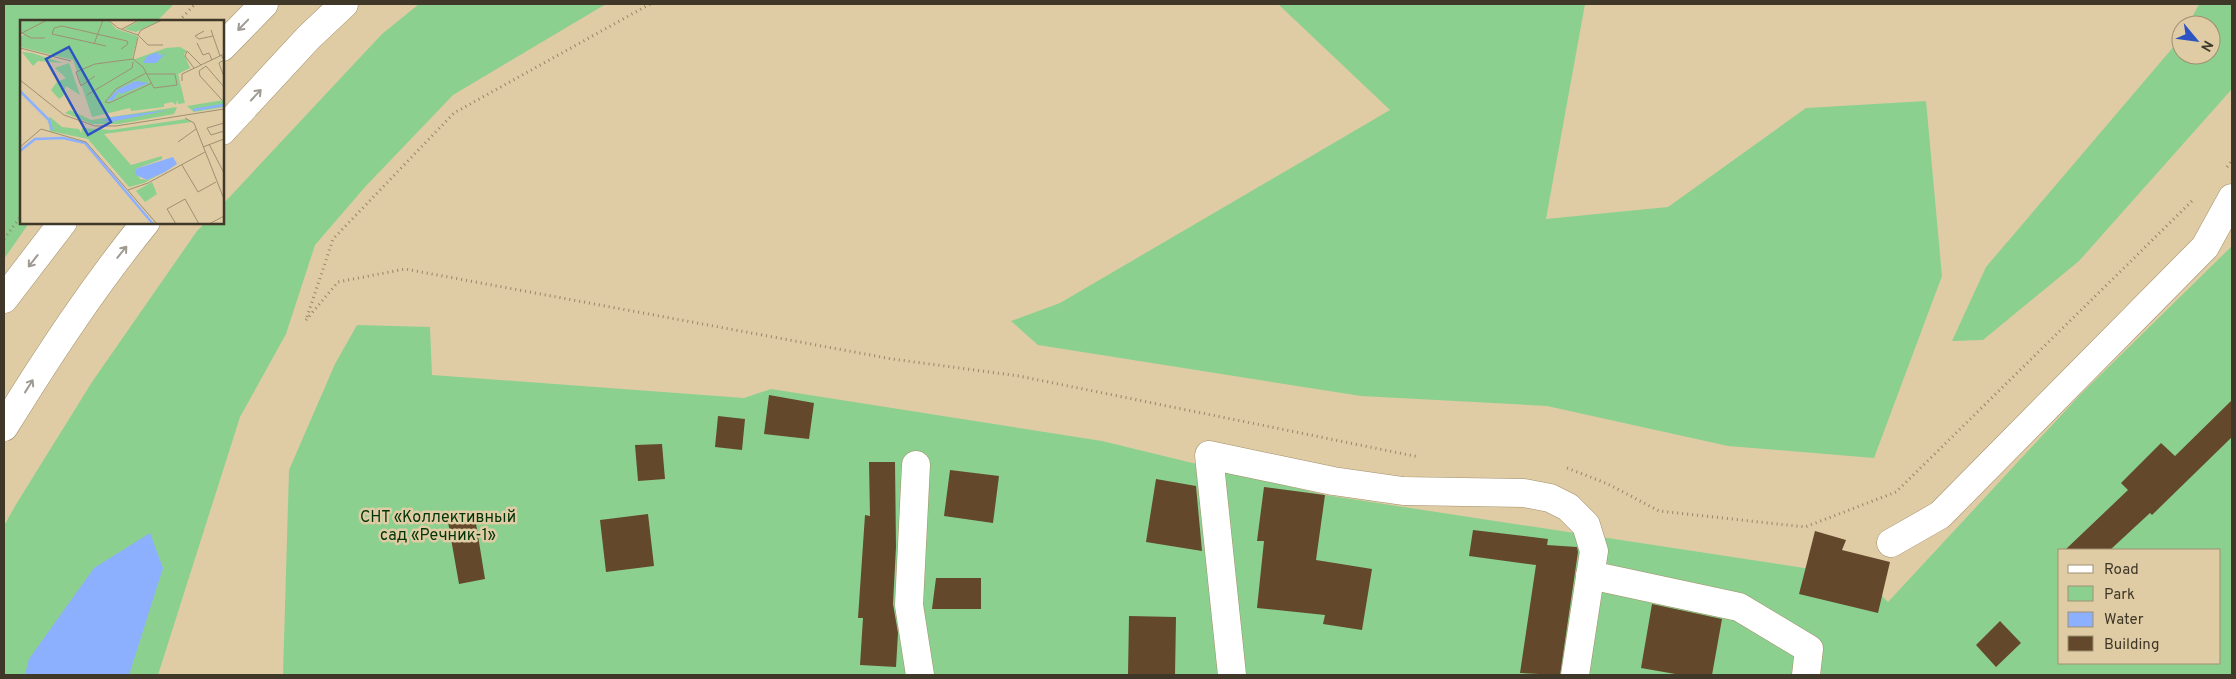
<svg xmlns="http://www.w3.org/2000/svg" width="2236" height="679" viewBox="0 0 2236 679" font-family="Overpass,sans-serif">
<style>
.green{fill:#8cd090;fill-rule:evenodd}
.water{fill:#8db0fe}
.building{fill:#64482b}
.lines{fill:none;stroke-linecap:round;stroke-linejoin:round}
.minor-casing{stroke:#a18f69;stroke-width:29}
.major-casing{stroke:#a18f69;stroke-width:29}
.path{stroke:#94866a;stroke-width:3;stroke-dasharray:1 4;stroke-linecap:butt}
.minor{stroke:#fff;stroke-width:28}
.major{stroke:#fff;stroke-width:28}
.oneway{stroke:#9f9b93}
.labels{text-anchor:middle;stroke-width:5;stroke-linejoin:round;paint-order:stroke}
.park-label{font-size:16px;fill:#003407;stroke:#dfcca4}
.inset-river{fill:none;stroke:#8db0fe;stroke-width:2.5}
.inset-road{fill:none;stroke:#9f9072;stroke-width:1}
.view{fill:#2d52c2;fill-opacity:0.15;stroke:#2d52c2;stroke-width:2.5}
.inset-edge{fill:none;stroke:#3f3727;stroke-width:2.5}
</style>
<rect width="100%" height="100%" fill="#dfcca4"/>
<!-- green -->
<path class="green" d="M 4,4 L 174,4 L 157,21 L 21,21 L 21,222 L 29,223 L 4,259 Z
M 419,4 L 606,4 L 453,95 L 365,187 L 315,245 L 286,334 L 240,417 L 158,675 L 4,675 L 4,526 L 15,506 L 92,382 L 197,231 L 205,223 L 222,222 L 223,204 L 382,34 Z
M 1278,4 L 1585,4 L 1546,219 L 1668,207 L 1806,108 L 1926,101 L 1942,276 L 1874,458 L 1728,446 L 1547,406 L 1361,396 L 1038,345 L 1011,321 L 1060,303 L 1390,110 Z
M 2199,4 L 2232,4 L 2232,89 L 2079,261 L 1983,340 L 1952,341 L 1986,267 L 2181,38 L 2181,55 L 2211,55 L 2211,25 L 2188,25 Z
M 2232,246 L 2232,675 L 283,675 L 289,470 L 335,364 L 357,325 L 430,327 L 432,375 L 744,398 L 771,389 L 1102,441 L 1325,495 L 1863,577 L 1888,602 L 2080,395 ZM 2060,550 L 2220,550 L 2220,663 L 2060,663 Z"/>
<!-- water -->
<path class="water" d="M 150,533 L 163,568 L 129,675 L 25,675 L 29,659 L 94,568 Z"/>
<!-- building -->
<path class="building" d="M 769,395 L 814,403 L 809,439 L 764,434 Z
M 2232,400 L 2232,437 L 2152,515 L 2150,513 L 2110,550 L 2065,550 L 2128,490 L 2121,483 L 2161,443 L 2175,456 Z
M 718,416 L 745,419 L 742,450 L 715,447 Z
M 662,444 L 665,479 L 638,481 L 635,445 Z
M 869,462 L 895,462 L 896,547 L 893,604 L 898,633 L 896,667 L 860,665 L 863,618 L 858,618 L 865,515 L 870,516 Z
M 950,470 L 999,476 L 993,523 L 944,516 Z
M 1156,479 L 1196,486 L 1202,551 L 1146,542 Z
M 1264,487 L 1325,495 L 1316,560 L 1372,569 L 1362,630 L 1323,624 L 1325,615 L 1257,608 L 1264,541 L 1257,541 Z
M 474,511 L 485,579 L 459,584 L 447,516 Z
M 648,514 L 654,566 L 606,572 L 600,520 Z
M 1473,530 L 1548,539 L 1547,545 L 1577,547 L 1578,552 L 1560,675 L 1520,673 L 1536,565 L 1469,556 Z
M 1815,531 L 1846,540 L 1842,550 L 1890,562 L 1878,613 L 1799,594 Z
M 936,578 L 981,578 L 981,609 L 932,609 Z
M 1652,604 L 1722,619 L 1712,675 L 1681,675 L 1641,668 Z
M 1129,616 L 1176,617 L 1175,675 L 1128,675 Z
M 2000,621 L 2021,643 L 1996,667 L 1976,645 Z"/>
<g class="lines">
<defs>
<path id="minor" d="M 916,465 L 909,605 L 920,675
M 1891,543 L 1940,515 L 2205,247 L 2232,198
M 1590,575 L 1739,607 L 1809,649 L 1806,675
M 1232,675 L 1209,455 L 1333,481 L 1403,491 L 1524,493 L 1550,498 L 1568,507 L 1586,525 L 1594,551 L 1575,675"/>
<path id="major" d="M 222,47 L 264,4
M 222,131 L 309,37 L 344,4
M 4,299 L 63,222
M 4,427 C 48,356 93,287 146,222"/>
</defs>
<!-- minor casing -->
<use href="#minor" class="minor-casing"/>
<!-- major casing -->
<use href="#major" class="major-casing"/>
<!-- path -->
<path class="path" d="M 179,21 L 195,4
M 2227,167 L 2232,161
M 4,239 L 21,216
M 307,317 L 333,239 L 454,113 L 650,4
M 306,320 L 338,282 L 405,269 L 892,359 L 1019,376 L 1419,457
M 1567,468 L 1608,484 L 1659,511 L 1805,527 L 1896,492 L 2192,201"/>
<!-- minor -->
<use href="#minor" class="minor"/>
<!-- major -->
<use href="#major" class="major"/>
</g>
<!-- one-way arrows -->
<defs><path id="oneway-shaft" d="M-6 0H5M1.5-3L5.5 0L1.5 3" fill="none" stroke-width="1.6" stroke-linecap="round" stroke-linejoin="round" transform="scale(1.25)"/></defs>
<g class="oneway">
<use href="#oneway-shaft" transform="translate(243 25) rotate(134)"/>
<use href="#oneway-shaft" transform="translate(256 95) rotate(-47)"/>
<use href="#oneway-shaft" transform="translate(122 252) rotate(-51)"/>
<use href="#oneway-shaft" transform="translate(33 261) rotate(128)"/>
<use href="#oneway-shaft" transform="translate(29 386) rotate(-58)"/>
</g>
<g class="labels">
<!-- park labels -->
<g class="park-label">
<text x="438" y="522">СНТ «Коллективный<tspan x="438" dy="18">сад «Речник-1»</tspan></text>
</g>
</g>
<!-- overview -->
<g transform="translate(20 20)">
<rect width="204" height="204" fill="#dfcca4"/>
<path d="M 0,0 L 88,0 L 96,9 L 118,16 L 112,38 L 115,39 L 146,28 L 160,27 L 167,31 L 164,34 L 170,48 L 158,54 L 165,83 L 158,84 L 157,80 L 156,85 L 152,82 L 144,84 L 144,87 L 111,91 L 110,88 L 72,97 L 53,40 L 0,27 L 0,17 L 5,14 L 0,14 ZM 121,0 L 141,0 L 116,12 L 104,9 ZM 2,32 L 12,33 L 43,43 L 18,41 L 13,46 ZM 49,43 L 60,75 L 46,66 L 43,76 L 39,79 L 31,70 L 37,62 L 46,58 L 35,48 ZM 204,80 L 204,87 L 174,92 L 167,86 ZM 157,87 L 154,94 L 99,104 L 72,104 L 45,93 L 50,90 L 71,100 ZM 30,97 L 42,107 L 59,109 L 61,113 L 62,108 L 91,110 L 166,99 L 172,102 L 84,114 L 111,145 L 142,136 L 142,139 L 115,149 L 120,159 L 128,160 L 146,149 L 151,148 L 124,163 L 109,167 L 68,119 L 30,111 L 28,100 ZM 132,162 L 137,174 L 125,182 L 116,171 Z" fill="#8cd090"/>
<path d="M 138,32 L 139,36 L 146,33 L 136,43 L 123,43 L 127,36 ZM 116,61 L 129,63 L 101,74 L 99,72 L 93,80 L 87,81 L 98,69 ZM 149,90 L 90,102 L 83,100 L 92,97 ZM 153,137 L 157,144 L 145,152 L 127,160 L 116,155 L 115,149 Z" fill="#8db0fe"/>
<path class="inset-river" d="M 0,71 L 29,100 L 32,110M 173,90 L 204,85M 0,131 L 15,119 L 43,118 L 65,123 L 133,204"/>
<path class="inset-road" d="M 88,0 L 98,8 L 118,15 L 128,25 L 143,25M 102,9 L 119,0M 191,10 L 200,36M 184,11 L 175,16 L 179,19 L 193,16M 2,13 L 11,18 L 25,18M 0,14 L 27,0M 118,15 L 121,10 L 142,0M 177,23 L 183,35 L 189,33 L 192,40M 74,24 L 83,0M 86,26 L 32,14 L 34,8 L 42,6 L 107,21 L 108,24 L 101,29M 0,28 L 51,41M 201,35 L 204,40 L 199,43 L 204,57M 113,39 L 118,17M 186,46 L 179,51 L 180,56 L 202,80M 186,46 L 204,67M 174,48 L 165,36 L 167,31 L 181,45M 126,53 L 96,69 L 85,82 L 89,83 L 132,63M 75,56 L 61,66 L 56,52 L 75,44 L 113,39 L 123,47 L 134,68 L 157,65 L 155,54 L 127,54M 0,60 L 44,95 L 75,106 L 96,106 L 204,89M 162,61 L 162,54 L 204,34M 67,75 L 112,48 L 113,42M 165,98 L 174,103 L 204,179M 204,103 L 187,108 L 191,115 L 204,111M 158,122 L 176,109M 189,124 L 204,153M 0,127 L 21,109 L 66,122 L 137,204M 183,127 L 204,119M 162,145 L 178,172 L 196,162M 108,170 L 128,163 L 185,132M 156,204 L 147,189 L 165,179 L 179,204M 189,204 L 204,196"/>
<path class="view" d="M 49,27 L 91,102 L 68,115 L 26,39 Z"/>
<rect width="204" height="204" class="inset-edge"/>
</g>
<!-- border -->
<rect width="2236" height="679" fill="none" stroke="#3f3727" stroke-width="10"/>
<!-- legend -->
<rect x="2058" y="549" width="162" height="115" fill="#dfcca4" stroke="#9f9072"/>
<rect x="2068" y="565" width="25" height="8" fill="#ffffff" stroke="#9f9072"/>
<text x="2104" y="574" font-size="15" fill="#3f3727">Road</text>
<rect x="2068" y="586" width="25" height="15" fill="#8cd090" stroke="#9f9072"/>
<text x="2104" y="599" font-size="15" fill="#3f3727">Park</text>
<rect x="2068" y="612" width="25" height="15" fill="#8db0fe" stroke="#9f9072"/>
<text x="2104" y="624" font-size="15" fill="#3f3727">Water</text>
<rect x="2068" y="636" width="25" height="15" fill="#64482b" stroke="#9f9072"/>
<text x="2104" y="649" font-size="15" fill="#3f3727">Building</text>
<!-- north arrow -->
<g transform="translate(2196 40) rotate(119)"><circle r="24" fill="#dfcca4" stroke="#9f9072"/>
<path d="M0-4L9 19L0 12L-9 19Z" fill="#2d52c2"/>
<text y="-8" font-size="14" font-weight="bold" text-anchor="middle" fill="#3f3727">N</text>
</g>
</svg>
